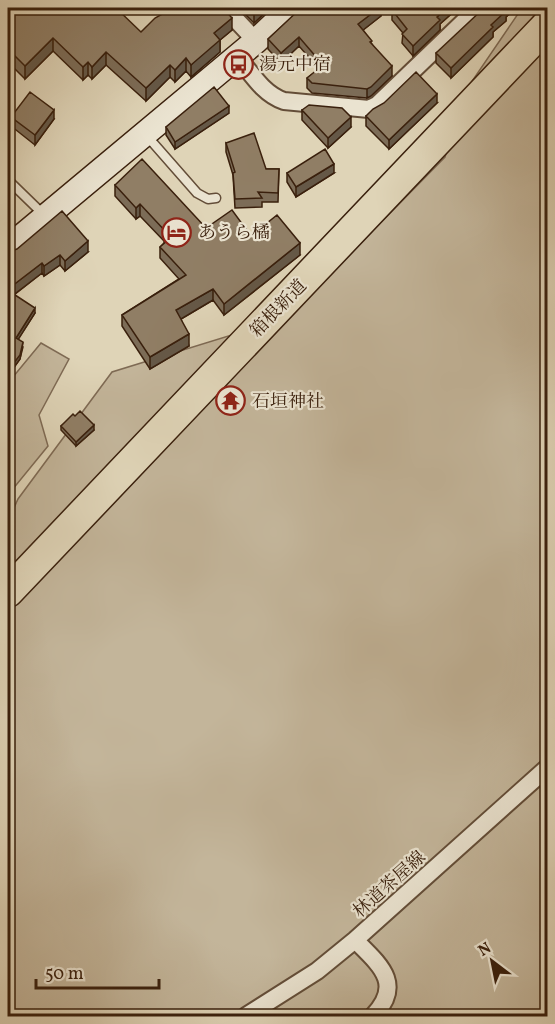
<svg xmlns="http://www.w3.org/2000/svg" width="555" height="1024" viewBox="0 0 555 1024" font-family="Vollkorn,'Noto Serif JP',serif">
<style>
.green{fill:#c3b59a;stroke:#7e6a54;stroke-width:1.5}
.lines{fill:none;stroke-linecap:round;stroke-linejoin:round}
.service-casing{stroke:#634d38;stroke-width:11}
.minor-casing{stroke:#634d38;stroke-width:20}
.secondary-casing{stroke:#3a200d;stroke-width:27}
.motorway-casing{stroke:#3a200d;stroke-width:33}
.service{stroke:#eae3d0;stroke-width:8}
.minor{stroke:#eae3d0;stroke-width:16}
.secondary{stroke:#eae3d0;stroke-width:24}
.motorway{stroke:#dfd4b7;stroke-width:30}
.wall{fill:#7c6c57;stroke:#3a200d;stroke-width:1.5}
.shaded-wall{fill:#655847;stroke:#3a200d;stroke-width:1.5}
.building{fill:#907e65;stroke:#3a200d;stroke-width:1.5}
.labels{text-anchor:middle;stroke-width:4.5;stroke-linejoin:round;paint-order:stroke}
.poi-label{font-size:18px;fill:#3a200d;stroke:#eae3d0;text-anchor:start}
.street-label{font-size:18px;fill:#3a200d;stroke:#eae3d0}
</style>
<rect width="100%" height="100%" fill="#dfd4b7"/>
<filter id="stains"><feTurbulence type="fractalNoise" baseFrequency=".00333" numOctaves="4"/><feColorMatrix values="0 0 0 0 .2 0 0 0 0 .09 0 0 0 0 .02 0 0 0 .5 -.17"/></filter>
<radialGradient id="worn" r=".72"><stop offset=".6" stop-color="#630" stop-opacity="0"/><stop offset="1" stop-color="#630" stop-opacity=".3"/></radialGradient>
<!-- green -->
<path class="green" d="M 522,8 L 547,8 L 547,1016 L 8,1016 L 8,521 L 18,499 L 112,372 L 287,318 L 445,157 L 466,90 Z
M 41,343 L 69,359 L 39,415 L 48,446 L 8,495 L 8,383 Z"/>
<g class="lines">
<defs>
<path id="service" d="M 147,136 L 197,193 L 208,199 L 216,198
M 8,180 L 44,215"/>
<path id="minor" d="M 225,8 L 256,41
M 237,56 C 251,73 263,94 284,101 L 369,109 L 377,105 L 478,8
M 355,940 C 380,965 404,984 373,1016
M 246,1016 L 317,971 L 355,940 L 548,767"/>
<path id="secondary" d="M 8,248 L 256,41 L 291,8"/>
<path id="motorway" d="M 8,592 L 548,24"/>
</defs>
<!-- service casing -->
<use href="#service" class="service-casing"/>
<!-- minor casing -->
<use href="#minor" class="minor-casing"/>
<!-- secondary casing -->
<use href="#secondary" class="secondary-casing"/>
<!-- motorway casing -->
<use href="#motorway" class="motorway-casing"/>
<!-- service -->
<use href="#service" class="service"/>
<!-- minor -->
<use href="#minor" class="minor"/>
<!-- secondary -->
<use href="#secondary" class="secondary"/>
<!-- motorway -->
<use href="#motorway" class="motorway"/>
</g>
<!-- wall -->
<path class="wall" d="M 8,8 L 141,32 L 174,10 L 232,30 L 220,40 L 220,52 L 191,77 L 186,71 L 175,82 L 170,77 L 146,101 L 106,65 L 92,79 L 88,75 L 83,80 L 53,51 L 25,79 L 11,65 L 11,59 L 8,56 Z
M 239,8 L 269,8 L 269,9 L 254,23 Z
M 381,8 L 381,16 L 363,30 L 392,76 L 371,96 L 367,98 L 312,93 L 307,88 L 307,78 L 319,69 L 299,46 L 281,63 L 268,49 L 268,39 L 301,9 Z
M 395,8 L 458,8 L 440,24 L 440,30 L 413,56 L 402,43 L 403,33 L 392,20 L 392,10 Z
M 513,8 L 513,11 L 506,17 L 506,21 L 493,32 L 493,37 L 451,78 L 436,63 L 436,53 Z
M 437,103 L 389,149 L 366,126 L 366,116 Z
M 302,110 L 351,127 L 328,148 L 302,120 Z
M 229,113 L 175,149 L 166,135 L 166,127 Z
M 11,117 L 54,119 L 35,145 L 11,126 Z
M 226,143 L 266,169 L 279,169 L 278,202 L 262,202 L 262,207 L 235,208 L 233,175 L 226,152 Z
M 287,173 L 334,173 L 296,197 L 287,182 Z
M 115,185 L 206,228 L 251,236 L 300,255 L 224,315 L 213,300 L 181,319 L 189,346 L 150,369 L 122,326 L 122,315 L 179,279 L 160,258 L 160,247 L 164,243 L 164,241 L 140,216 L 136,219 L 115,196 Z
M 8,251 L 88,252 L 65,271 L 60,265 L 44,276 L 42,273 L 14,295 L 35,313 L 18,339 L 23,347 L 20,359 L 10,373 L 8,372 L 8,300 L 11,295 L 8,290 Z
M 75,416 L 94,430 L 76,446 L 61,430 L 61,426 Z"/>
<!-- shaded-wall -->
<path class="shaded-wall" d="M 258,8 L 269,8 L 269,9 L 254,23 L 254,11 Z
M 379,8 L 381,8 L 381,16 L 358,34 L 358,24 Z
M 447,8 L 458,8 L 440,24 L 440,30 L 413,56 L 413,46 L 437,17 Z
M 506,8 L 513,8 L 513,11 L 506,17 L 506,21 L 493,32 L 493,37 L 451,78 L 451,68 Z
M 232,18 L 232,30 L 220,40 L 220,52 L 191,77 L 191,65 L 214,33 Z
M 299,37 L 299,46 L 281,63 L 281,53 Z
M 53,38 L 53,51 L 25,79 L 25,66 Z
M 106,52 L 106,65 L 92,79 L 92,67 Z
M 186,58 L 186,71 L 175,82 L 175,70 Z
M 88,62 L 88,75 L 83,80 L 83,67 Z
M 170,65 L 170,77 L 146,101 L 146,88 Z
M 392,66 L 392,76 L 371,96 L 367,98 L 367,89 Z
M 437,94 L 437,103 L 389,149 L 389,140 Z
M 229,106 L 229,113 L 175,149 L 175,142 Z
M 54,110 L 54,119 L 35,145 L 35,135 Z
M 351,117 L 351,127 L 328,148 L 328,138 Z
M 334,164 L 334,173 L 296,197 L 296,187 Z
M 140,204 L 140,216 L 136,219 L 136,208 Z
M 88,241 L 88,252 L 65,271 L 65,261 Z
M 300,243 L 300,255 L 224,315 L 224,304 Z
M 60,255 L 60,265 L 44,276 L 44,266 Z
M 42,263 L 42,273 L 12,296 L 12,286 Z
M 213,289 L 213,300 L 176,322 L 176,310 Z
M 35,308 L 35,313 L 16,343 L 16,338 Z
M 189,334 L 189,346 L 150,369 L 150,357 Z
M 23,342 L 20,359 L 10,373 L 10,368 Z
M 94,425 L 94,430 L 76,446 L 76,442 Z"/>
<!-- building -->
<path class="building" d="M 8,8 L 116,8 L 141,32 L 155,18 L 173,8 L 174,10 L 178,8 L 223,8 L 232,18 L 214,33 L 220,40 L 191,65 L 186,58 L 175,70 L 170,65 L 146,88 L 106,52 L 92,67 L 88,62 L 83,67 L 53,38 L 25,66 L 11,52 L 14,49 L 8,43 Z
M 251,8 L 258,8 L 254,11 Z
M 301,8 L 379,8 L 358,24 L 372,41 L 370,42 L 392,66 L 371,87 L 367,89 L 312,83 L 307,78 L 323,65 L 299,37 L 281,53 L 268,39 Z
M 395,8 L 447,8 L 437,17 L 440,20 L 413,46 L 402,34 L 407,29 L 392,10 Z
M 484,8 L 506,8 L 504,9 L 506,11 L 491,25 L 493,27 L 451,68 L 436,53 Z
M 416,72 L 437,94 L 389,140 L 366,116 L 373,109 L 384,103 Z
M 214,87 L 229,106 L 175,142 L 166,127 Z
M 30,92 L 54,110 L 35,135 L 11,117 Z
M 309,105 L 342,108 L 351,117 L 328,138 L 302,110 Z
M 254,133 L 266,169 L 279,169 L 278,193 L 258,192 L 262,198 L 235,199 L 233,173 L 235,172 L 226,143 Z
M 325,149 L 334,164 L 296,187 L 287,173 Z
M 142,159 L 206,228 L 232,210 L 251,236 L 277,215 L 300,243 L 224,304 L 213,289 L 176,310 L 189,334 L 150,357 L 122,315 L 186,275 L 160,247 L 168,240 L 164,236 L 167,233 L 140,204 L 136,208 L 115,185 Z
M 62,211 L 88,241 L 65,261 L 60,255 L 44,266 L 42,263 L 12,286 L 8,279 L 8,251 L 11,251 L 17,249 Z
M 12,293 L 35,308 L 16,338 L 23,342 L 20,355 L 10,368 L 8,368 L 8,300 Z
M 80,411 L 94,425 L 76,442 L 61,426 L 73,414 L 75,416 Z"/>
<!-- icons -->
<defs>
<symbol id="bus-ring" viewBox="-11 -11 22 22"><circle r="9.5" fill="#eae3d0" stroke="#8f2418" stroke-width="1.5"/><path d="M-5-6H5V4H4V6H2V4H-2V6H-4V4H-5ZM-3.5-4V0h7V-4ZM-3.5 1.2v1.5H-2V1.2ZM2 1.2v1.5H3.5V1.2Z" fill="#8f2418"/></symbol>
<symbol id="hotel-ring" viewBox="-11 -11 22 22"><circle r="9.5" fill="#eae3d0" stroke="#8f2418" stroke-width="1.5"/><path d="M-6-4.5h1.5V1H6V5H4.5V3h-9V5H-6ZM-4 0a1.8 1.8 0 1 1 3.6 0ZM.5 0V-2.5h3Q6-2.5 6 0Z" fill="#8f2418"/></symbol>
<symbol id="temple-ring" viewBox="-11 -11 22 22"><circle r="9.5" fill="#eae3d0" stroke="#8f2418" stroke-width="1.5"/><path d="M0-6L5-2H3V0L6.5 2.5H4V6H1.5V3h-3V6H-4V2.5H-6.5L-3 0V-2H-5Z" fill="#8f2418"/></symbol>
</defs>
<g fill-rule="evenodd">
<use href="#bus-ring" x="222" y="48" width="33" height="33"/>
<use href="#hotel-ring" x="160" y="216" width="33" height="33"/>
<use href="#temple-ring" x="214" y="384" width="33" height="33"/>
</g>
<g class="labels">
<!-- poi labels -->
<g class="poi-label">
<text x="259" y="70">湯元中宿</text>
<text x="198" y="238">あうら橘</text>
<text x="252" y="407">石垣神社</text>
</g>
<!-- street labels -->
<g class="street-label">
<text transform="translate(278 308) rotate(-46)" y="6">箱根新道</text>
<text transform="translate(389 884) rotate(-42)" y="6">林道茶屋線</text>
</g>
</g>
<!-- margin -->
<rect width="555" height="1024" fill="none" stroke="#dfd4b7" stroke-width="30"/>
<rect x="9" y="9" width="537" height="1006" fill="none" stroke="#3a200d" stroke-width="3"/>
<rect x="15" y="15" width="525" height="994" fill="none" stroke="#3a200d" stroke-width="1.5"/>
<!-- north arrow -->
<g transform="translate(492 961) rotate(328)" stroke="#eae3d0" stroke-width="4.5" paint-order="stroke">
<path d="M0-4.5L10 22L0 15L-10 22Z" fill="#3a200d"/>
<text y="-9" font-size="16" font-weight="bold" text-anchor="middle" fill="#3a200d">N</text>
</g>
<!-- scale -->
<path d="M36 979v9h123v-9" fill="none" stroke="#3a200d" stroke-width="3"/>
<text x="45" y="979" font-size="18" fill="#3a200d" stroke="#eae3d0" stroke-width="4.5" paint-order="stroke">50 m</text>
<rect width="100%" height="100%" filter="url(#stains)"/>
<rect width="100%" height="100%" fill="url(#worn)"/>
</svg>
